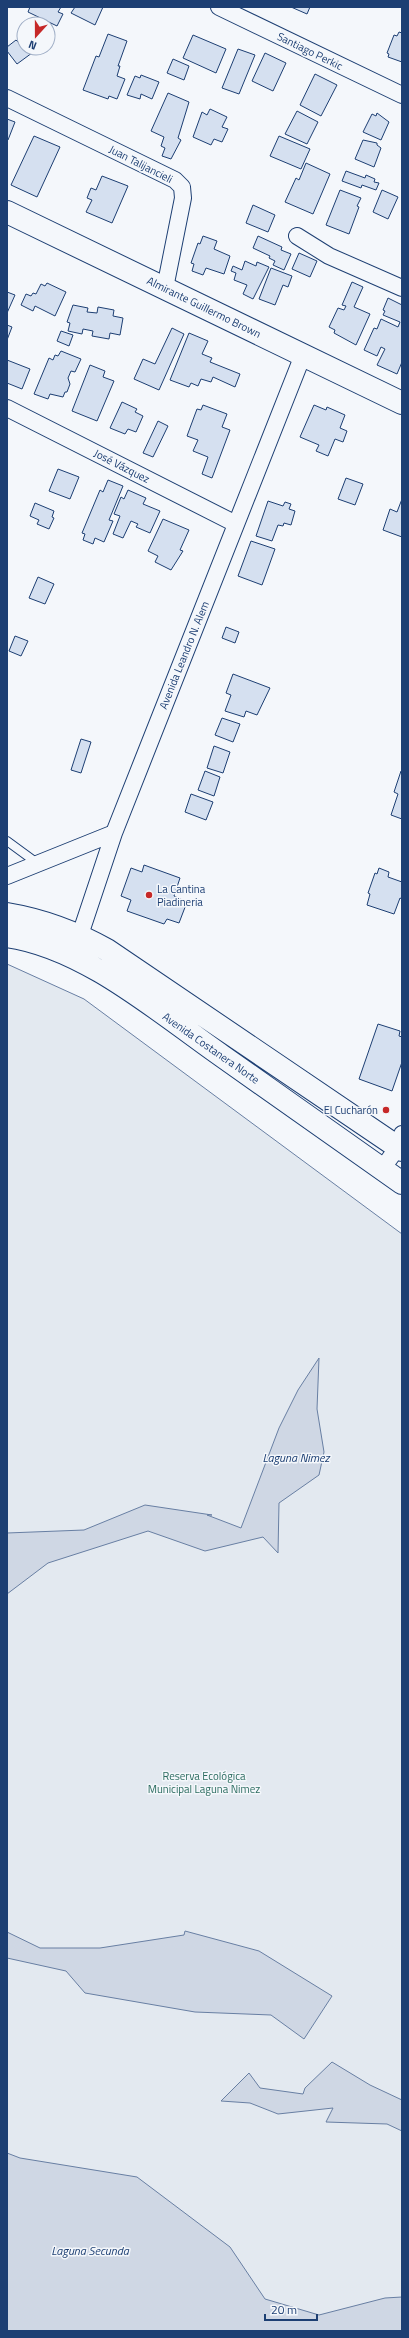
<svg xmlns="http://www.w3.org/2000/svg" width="409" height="2338" viewBox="0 0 409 2338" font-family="'Titillium Web',sans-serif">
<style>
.green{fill:#e3e9f0;stroke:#687fa3}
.water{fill:#cfd7e4;stroke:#687fa3}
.building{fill:#d5e0f0;stroke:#1d3f73}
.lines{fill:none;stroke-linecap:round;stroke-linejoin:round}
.lane-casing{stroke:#1d3f73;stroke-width:10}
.street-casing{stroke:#1d3f73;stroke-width:18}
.secondary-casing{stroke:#1d3f73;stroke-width:24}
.lane{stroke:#f4f7fb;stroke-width:8}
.street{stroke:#f4f7fb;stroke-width:16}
.secondary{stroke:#f4f7fb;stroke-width:22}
.poi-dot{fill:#c62828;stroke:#f4f7fb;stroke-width:1.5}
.labels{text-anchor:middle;stroke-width:3;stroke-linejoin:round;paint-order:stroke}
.street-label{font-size:11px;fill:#1d3f73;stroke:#f4f7fb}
.poi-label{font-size:11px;fill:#1d3f73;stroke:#f4f7fb;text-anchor:start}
.park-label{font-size:11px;fill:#2c6c60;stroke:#f4f7fb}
.water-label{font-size:12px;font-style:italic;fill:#1d3f73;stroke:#f4f7fb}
</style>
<rect width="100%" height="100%" fill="#f4f7fb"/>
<!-- green -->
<path class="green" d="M 7,964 L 84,999 L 402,1234 L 402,2331 L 7,2331 Z"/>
<!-- water -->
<path class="water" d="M 319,1358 L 317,1409 L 324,1452 L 319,1475 L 279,1503 L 278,1553 L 263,1537 L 205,1551 L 148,1531 L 48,1563 L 7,1594 L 7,1533 L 84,1530 L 145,1505 L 212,1515 L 207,1515 L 241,1528 L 279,1428 L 298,1390 Z
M 185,1931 L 259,1951 L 332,1996 L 304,2039 L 271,2015 L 195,2012 L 85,1993 L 66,1971 L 7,1958 L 7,1932 L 40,1948 L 100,1948 L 184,1935 Z
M 332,2062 L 370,2085 L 402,2100 L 402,2131 L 387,2124 L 326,2122 L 333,2108 L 278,2114 L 250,2103 L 221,2101 L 249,2073 L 260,2088 L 303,2094 L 305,2088 Z
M 7,2153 L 20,2158 L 137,2177 L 230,2247 L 265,2299 L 319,2315 L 385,2298 L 402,2297 L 402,2331 L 7,2331 Z"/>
<!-- building -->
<path class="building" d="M 30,7 L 61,7 L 58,12 L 63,14 L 57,26 L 28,12 Z
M 75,7 L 103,7 L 95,25 L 71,13 Z
M 291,7 L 310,7 L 307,14 Z
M 399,32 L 402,33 L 402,62 L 388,57 L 389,54 L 387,53 L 394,35 L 397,36 Z
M 108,34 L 127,41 L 118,66 L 120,66 L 117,76 L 125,79 L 117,99 L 109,96 L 108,99 L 83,90 L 96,56 L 99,57 Z
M 193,35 L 226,49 L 216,73 L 183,58 Z
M 16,40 L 22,46 L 24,44 L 24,48 L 36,50 L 17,64 L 7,51 L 7,47 Z
M 238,49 L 255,55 L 239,94 L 222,88 Z
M 265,53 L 286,63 L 273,91 L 252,81 Z
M 173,59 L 189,66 L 184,80 L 167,73 Z
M 315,74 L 337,85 L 321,116 L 300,105 Z
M 141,75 L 159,82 L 152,99 L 141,94 L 140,99 L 127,95 L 135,76 L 140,78 Z
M 168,93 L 189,102 L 178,138 L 181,140 L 171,159 L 162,156 L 165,148 L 161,146 L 164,137 L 151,131 Z
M 210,109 L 227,117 L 222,127 L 228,129 L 222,142 L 214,139 L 211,145 L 193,137 L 202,112 L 207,115 Z
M 297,111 L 318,122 L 307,144 L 285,134 Z
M 377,113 L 389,122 L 381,140 L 363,132 L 372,114 L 376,116 Z
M 7,119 L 15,122 L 8,140 L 7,140 Z
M 34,136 L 60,147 L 37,197 L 11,185 Z
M 279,136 L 310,149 L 301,169 L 270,156 Z
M 363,140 L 377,143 L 377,145 L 381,148 L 374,167 L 355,159 Z
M 306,163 L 330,174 L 313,214 L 285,202 L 296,178 L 299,180 Z
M 346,171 L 365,178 L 366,175 L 375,179 L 374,182 L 379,183 L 376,190 L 362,185 L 361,188 L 342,181 Z
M 102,176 L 128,186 L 112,223 L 86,212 L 92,200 L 87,198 L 91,188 L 96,190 Z
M 340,190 L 361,198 L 357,206 L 359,207 L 349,234 L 326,225 Z
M 382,190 L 398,197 L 388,219 L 373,212 Z
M 253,205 L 275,215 L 268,232 L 246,223 Z
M 203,236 L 217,241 L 214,249 L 230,256 L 224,274 L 206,268 L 203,275 L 192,271 L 194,264 L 191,263 L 198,243 L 200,244 Z
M 258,236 L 282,247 L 281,250 L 291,254 L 284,270 L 273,265 L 275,261 L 269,258 L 270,256 L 253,248 Z
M 299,253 L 317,261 L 310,277 L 292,269 Z
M 245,261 L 256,266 L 257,262 L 269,267 L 253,299 L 243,294 L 247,285 L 234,280 L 236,273 L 231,271 L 233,266 L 242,270 Z
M 271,268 L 292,276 L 288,287 L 283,285 L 275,305 L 259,299 Z
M 352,282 L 363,287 L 354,307 L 370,314 L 356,345 L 334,333 L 335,330 L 329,327 L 338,308 L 344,310 L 346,306 L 342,305 Z
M 47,283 L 66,292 L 55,316 L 35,306 L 33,311 L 21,305 L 26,294 L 31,296 L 33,293 L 36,294 L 41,284 L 45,286 Z
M 7,292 L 15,295 L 7,313 Z
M 388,298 L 402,305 L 402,362 L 397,374 L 377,365 L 385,349 L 381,347 L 377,356 L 364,350 L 374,328 L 377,329 L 381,319 L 398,327 L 400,322 L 383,315 L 385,311 L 383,310 Z
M 73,305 L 88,308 L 87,312 L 97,313 L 98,307 L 114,310 L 113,316 L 123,318 L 120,335 L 110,333 L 109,339 L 92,336 L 93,331 L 83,329 L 82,334 L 68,331 L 70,323 L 67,322 Z
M 7,325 L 12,327 L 7,340 Z
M 172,328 L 184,334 L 159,390 L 134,379 L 143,359 L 155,364 Z
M 61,331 L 73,335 L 69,346 L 57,341 Z
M 189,333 L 208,341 L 202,354 L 212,358 L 210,362 L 240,374 L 235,387 L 213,377 L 211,382 L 201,379 L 198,386 L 191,383 L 189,387 L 170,380 Z
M 61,351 L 81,359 L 75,372 L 71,371 L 68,378 L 70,384 L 67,392 L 65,392 L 63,397 L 50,394 L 48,399 L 34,394 L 49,358 L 53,360 L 55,355 L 58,356 Z
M 7,360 L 30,369 L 22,389 L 7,383 Z
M 90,365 L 105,371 L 103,377 L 114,381 L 97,421 L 72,411 Z
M 122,402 L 137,409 L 135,412 L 143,416 L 136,432 L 128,429 L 125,434 L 110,428 Z
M 203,405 L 227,414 L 222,427 L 230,430 L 212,478 L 202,474 L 208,457 L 193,451 L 198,440 L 187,436 L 197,409 L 201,410 Z
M 314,405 L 326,410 L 327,407 L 345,415 L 340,428 L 347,431 L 343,442 L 335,439 L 328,456 L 316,451 L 319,445 L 300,437 Z
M 158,421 L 168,426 L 153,457 L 143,453 Z
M 58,469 L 79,477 L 70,499 L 49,491 Z
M 346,478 L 363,484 L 355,505 L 338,499 Z
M 108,480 L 123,486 L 109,520 L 113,521 L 104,542 L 95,538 L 93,544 L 83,540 L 85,534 L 82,533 L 100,490 L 103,492 Z
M 128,490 L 146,498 L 143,504 L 160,511 L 150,533 L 136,527 L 138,524 L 131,521 L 123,538 L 113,534 L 120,516 L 114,514 L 121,497 L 124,499 Z
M 402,499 L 402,537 L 383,530 L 390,509 L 397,512 Z
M 268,501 L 283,506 L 285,502 L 291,504 L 289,509 L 295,511 L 291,525 L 284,523 L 283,526 L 278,525 L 272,541 L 256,536 Z
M 35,503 L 54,511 L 52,517 L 54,518 L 49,529 L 37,524 L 39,520 L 30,516 Z
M 163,519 L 189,530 L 180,550 L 183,551 L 171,570 L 155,562 L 158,556 L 148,551 Z
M 251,541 L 275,549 L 262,585 L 238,576 Z
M 38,577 L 54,584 L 45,604 L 29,598 Z
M 226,627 L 239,632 L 235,643 L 222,638 Z
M 15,636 L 28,641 L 21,656 L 9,651 Z
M 233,674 L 270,688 L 257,715 L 246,711 L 244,717 L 225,711 L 231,695 L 226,693 Z
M 222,718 L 240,724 L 233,742 L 215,735 Z
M 81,739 L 91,742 L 81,773 L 71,770 Z
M 214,746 L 230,752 L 223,773 L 207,768 Z
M 205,771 L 220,777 L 214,796 L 198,790 Z
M 401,771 L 402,771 L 402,819 L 391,815 L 398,794 L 394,792 Z
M 191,794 L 213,802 L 206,820 L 185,812 Z
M 144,865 L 180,878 L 174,896 L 187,902 L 179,923 L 167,919 L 164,924 L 127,911 L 131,900 L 121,896 L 131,868 L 142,872 Z
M 379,868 L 389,872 L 388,877 L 402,882 L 402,899 L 400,898 L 394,914 L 367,905 L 370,894 L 368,893 L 375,873 L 377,874 Z
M 378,1024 L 400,1031 L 399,1036 L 402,1037 L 402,1062 L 392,1091 L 359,1079 Z"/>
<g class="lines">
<defs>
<path id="lane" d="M 7,841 L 37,863"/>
<path id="street" d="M 219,7 L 402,95
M 7,98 L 175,180 L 182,187 L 183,198 L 165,288
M 297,236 L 329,256 L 402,288
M 7,408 L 236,524
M 7,876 L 114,833
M 76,947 L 114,833 L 303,355
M 382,1169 L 398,1147 L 402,1134"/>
<path id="secondary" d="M 7,212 L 402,403
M 7,914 C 43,920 75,932 107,950 L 402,1150
M 7,936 C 85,947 159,1012 222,1056 C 282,1098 342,1140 402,1183"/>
</defs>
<!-- lane casing -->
<use href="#lane" class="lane-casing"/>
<!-- street casing -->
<use href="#street" class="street-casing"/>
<!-- secondary casing -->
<use href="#secondary" class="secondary-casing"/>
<!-- lane -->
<use href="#lane" class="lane"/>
<!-- street -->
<use href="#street" class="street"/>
<!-- secondary -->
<use href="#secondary" class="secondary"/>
</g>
<!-- markers -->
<g class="poi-dot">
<circle cx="149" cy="895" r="4"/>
<circle cx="386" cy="1110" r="4"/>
</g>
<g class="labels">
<!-- street labels -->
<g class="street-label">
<text transform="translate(310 51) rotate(26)" y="4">Santiago Perkic</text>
<text transform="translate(141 164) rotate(27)" y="4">Juan Talijancieli</text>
<text transform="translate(204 307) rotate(26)" y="4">Almirante Guillermo Brown</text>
<text transform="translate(122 466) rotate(27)" y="4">José Vázquez</text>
<text transform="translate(184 655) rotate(-68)" y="4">Avenida Leandro N. Alem</text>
<text transform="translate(211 1048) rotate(35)" y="4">Avenida Costanera Norte</text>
</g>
<!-- poi labels -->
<g class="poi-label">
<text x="157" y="893">La Cantina<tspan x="157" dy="13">Piadineria</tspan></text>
<text x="378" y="1114" text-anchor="end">El Cucharón</text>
</g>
<!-- park labels -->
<g class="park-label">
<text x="204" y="1780">Reserva Ecológica<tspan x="204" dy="13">Municipal Laguna Nimez</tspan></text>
</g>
<!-- water labels -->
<g class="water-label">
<text x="296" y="1462">Laguna Nimez</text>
<text x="90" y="2255">Laguna Secunda</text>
</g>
</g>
<!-- border -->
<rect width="409" height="2338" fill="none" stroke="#1d3f73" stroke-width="16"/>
<!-- north arrow -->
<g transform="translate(36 36) rotate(201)"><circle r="19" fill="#f4f7fb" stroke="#9eadc5"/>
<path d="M0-3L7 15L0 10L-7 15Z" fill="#c62828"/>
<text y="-6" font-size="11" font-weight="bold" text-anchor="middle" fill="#1d3f73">N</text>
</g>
<!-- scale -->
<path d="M265 2314v6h52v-6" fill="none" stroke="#1d3f73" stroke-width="2"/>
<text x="271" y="2314" font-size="12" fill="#1d3f73" stroke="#f4f7fb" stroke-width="3" paint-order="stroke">20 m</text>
</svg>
